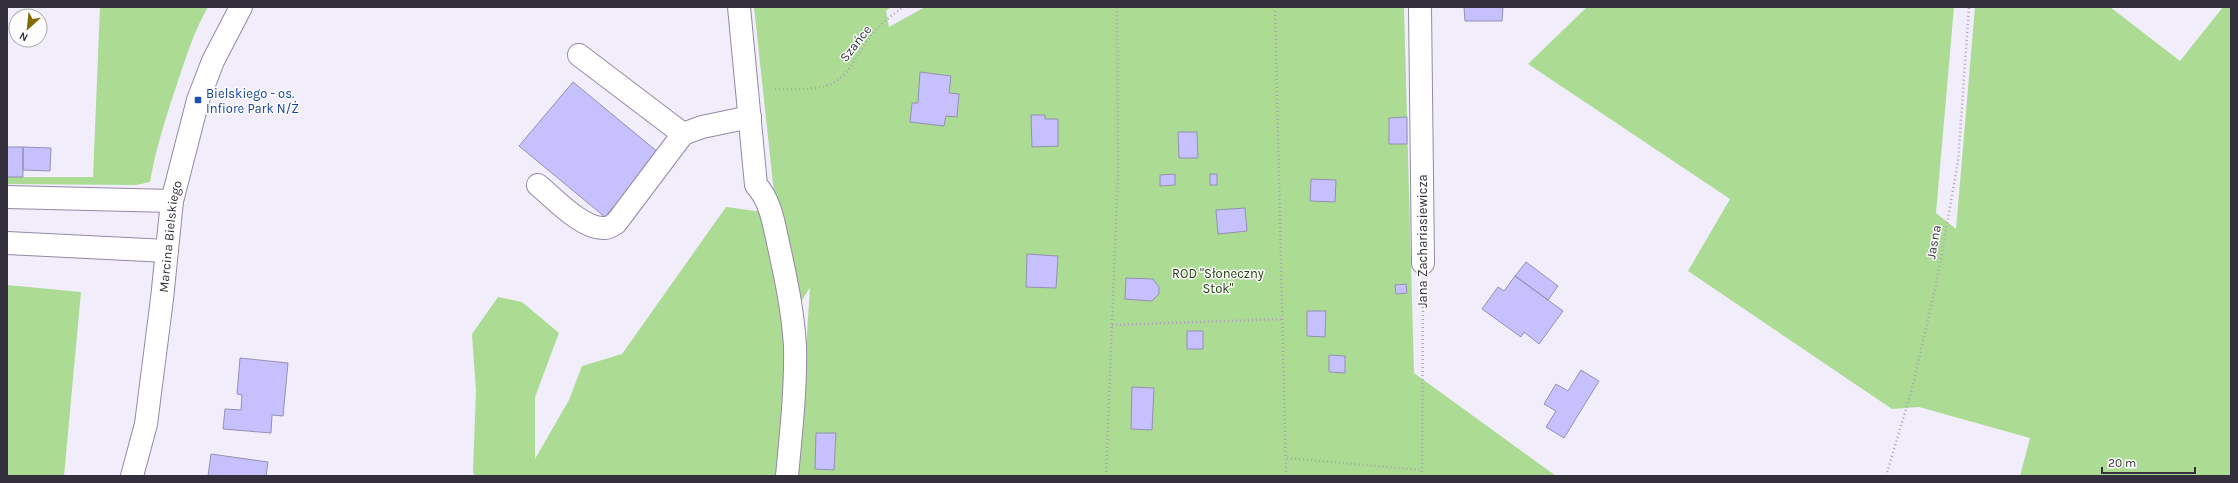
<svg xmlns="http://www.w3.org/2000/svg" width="2238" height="483" viewBox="0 0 2238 483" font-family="Karla,sans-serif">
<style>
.green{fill:#acdb94}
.building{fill:#c7c0ff;stroke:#9491b0}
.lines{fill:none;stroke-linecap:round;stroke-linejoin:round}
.minor-casing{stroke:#9488a6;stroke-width:24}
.path{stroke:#aaa5b3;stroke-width:2.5;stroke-dasharray:1 3;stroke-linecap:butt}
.minor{stroke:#fff;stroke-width:22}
.transit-dot{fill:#1a4fb4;stroke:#fdfdfd;stroke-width:1.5}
.labels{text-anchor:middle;stroke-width:3;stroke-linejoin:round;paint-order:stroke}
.street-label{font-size:13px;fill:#342f3c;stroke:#fdfdfd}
.transit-label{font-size:13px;fill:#164399;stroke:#fdfdfd;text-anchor:start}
.park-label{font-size:13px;fill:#22400f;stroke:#fdfdfd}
</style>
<rect width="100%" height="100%" fill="#f2edfb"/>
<!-- green -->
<path class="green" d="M 100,7 L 208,7 C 194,31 187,55 178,81 C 167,114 156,147 150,182 L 136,185 L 7,184 L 7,177 L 93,177 Z
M 754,7 L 891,7 L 886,11 L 889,27 L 925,7 L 1404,7 L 1414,373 L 1556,476 L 798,476 L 810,287 L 787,326 L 779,476 L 474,476 L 473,471 L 476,391 L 472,334 L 498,297 L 522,302 L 559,333 L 535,397 L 535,459 L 569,400 L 582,366 L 622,354 L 726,207 L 756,211 L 775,202 Z
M 1587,7 L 1954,7 L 1936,213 L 1956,229 L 1975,7 L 2110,7 L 2180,61 L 2223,7 L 2231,7 L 2231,476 L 2020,476 L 2030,438 L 1919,407 L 1892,409 L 1688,271 L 1730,199 L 1528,64 Z
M 7,285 L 81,292 L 64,476 L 7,476 Z"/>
<!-- building -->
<path class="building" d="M 1464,7 L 1503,7 L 1502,21 L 1465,21 Z
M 920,72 L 951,76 L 949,93 L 959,94 L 957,117 L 946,116 L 944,126 L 910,122 L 912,103 L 918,103 Z
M 573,82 L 659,153 L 605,217 L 519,146 Z
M 1031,115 L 1045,115 L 1045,119 L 1058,119 L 1058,146 L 1032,147 Z
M 1407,117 L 1407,144 L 1389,144 L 1389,118 Z
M 1178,132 L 1197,132 L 1198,158 L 1179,158 Z
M 7,147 L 23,147 L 23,177 L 7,177 Z
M 23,147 L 51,148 L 50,171 L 23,170 Z
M 1175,174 L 1175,185 L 1160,186 L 1160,175 Z
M 1210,174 L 1217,174 L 1217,185 L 1210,185 Z
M 1311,179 L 1336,180 L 1335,202 L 1310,201 Z
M 1245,208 L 1247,231 L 1218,234 L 1216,210 Z
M 1027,254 L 1058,256 L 1056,288 L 1026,287 Z
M 1526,262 L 1558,286 L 1548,300 L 1515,276 Z
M 1515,276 L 1563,311 L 1539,344 L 1524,332 L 1521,337 L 1482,309 L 1498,287 L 1504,291 Z
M 1126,278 L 1153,279 L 1159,287 L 1159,294 L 1152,301 L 1125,299 Z
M 1406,284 L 1407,293 L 1396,294 L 1395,285 Z
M 1307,311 L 1326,311 L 1325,337 L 1307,336 Z
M 1187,331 L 1203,331 L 1203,349 L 1187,349 Z
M 1329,355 L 1345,356 L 1345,373 L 1329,372 Z
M 240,358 L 288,363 L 283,416 L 272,415 L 271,433 L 223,429 L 225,409 L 241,410 L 242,395 L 237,394 Z
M 1581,370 L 1599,381 L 1564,438 L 1546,427 L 1556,411 L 1544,404 L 1556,384 L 1568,391 Z
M 1132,387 L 1154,388 L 1152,430 L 1131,429 Z
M 816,433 L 836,433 L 834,470 L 815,469 Z
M 211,454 L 268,462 L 266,476 L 208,476 Z"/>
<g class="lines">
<defs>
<g id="minor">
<path d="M 739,7 L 756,185 C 771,201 774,225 779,247 C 786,279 793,312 795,346 C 796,389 791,433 787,476"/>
<path d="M 1420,7 L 1423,263"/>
<path d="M 579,55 L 683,134"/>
<path d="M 538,185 C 554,198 583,230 605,228 C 609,228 613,225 616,223 L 683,134 L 702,127 L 750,117"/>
<path d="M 7,197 L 172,201"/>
<path d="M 7,243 L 167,251"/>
<path id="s1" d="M 132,476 L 146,424 L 162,299 L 172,201 L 198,100 L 213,61 L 241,7"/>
</g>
</defs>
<!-- minor casing -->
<use href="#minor" class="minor-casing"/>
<!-- path -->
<path class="path" d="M 1275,7 L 1286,476
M 775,89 C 793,89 816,91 833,83 C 851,74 859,50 871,35 C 880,25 892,14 904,7
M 1112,325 L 1284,319
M 1287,458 L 1422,470
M 1106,476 L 1118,172 L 1117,7
M 1422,476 L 1423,290
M 1886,476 L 1912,389 L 1937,280 L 1958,162 L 1969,7"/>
<!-- minor -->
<use href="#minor" class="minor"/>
</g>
<!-- markers -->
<rect class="transit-dot" x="194" y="96" width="8" height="8" rx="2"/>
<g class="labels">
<!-- street labels -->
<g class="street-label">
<text transform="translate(855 43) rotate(-52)" y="5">Szańce</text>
<text dy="5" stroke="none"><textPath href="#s1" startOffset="243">Marcina Bielskiego</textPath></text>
<text transform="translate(1422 241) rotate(-90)" y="5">Jana Zachariasiewicza</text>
<text transform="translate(1933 242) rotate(-80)" y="5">Jasna</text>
</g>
<!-- transit labels -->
<g class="transit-label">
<text x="206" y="98">Bielskiego - os.<tspan x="206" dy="15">Infiore Park N/Ż</tspan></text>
</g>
<!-- park labels -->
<g class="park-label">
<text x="1218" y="278">ROD "Słoneczny<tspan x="1218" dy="15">Stok"</tspan></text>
</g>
</g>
<!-- border -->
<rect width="2238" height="483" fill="none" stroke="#342f3c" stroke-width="16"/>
<!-- north arrow -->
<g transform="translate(28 28) rotate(207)"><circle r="19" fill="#fdfdfd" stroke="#adabb0"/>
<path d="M0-3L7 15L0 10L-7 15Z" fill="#836a04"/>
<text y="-6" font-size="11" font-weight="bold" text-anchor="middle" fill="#342f3c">N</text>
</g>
<!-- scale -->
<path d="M2102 467v6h93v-6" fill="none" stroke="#342f3c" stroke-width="2"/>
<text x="2108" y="467" font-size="12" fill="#342f3c" stroke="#fdfdfd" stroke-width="3" paint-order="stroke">20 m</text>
</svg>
